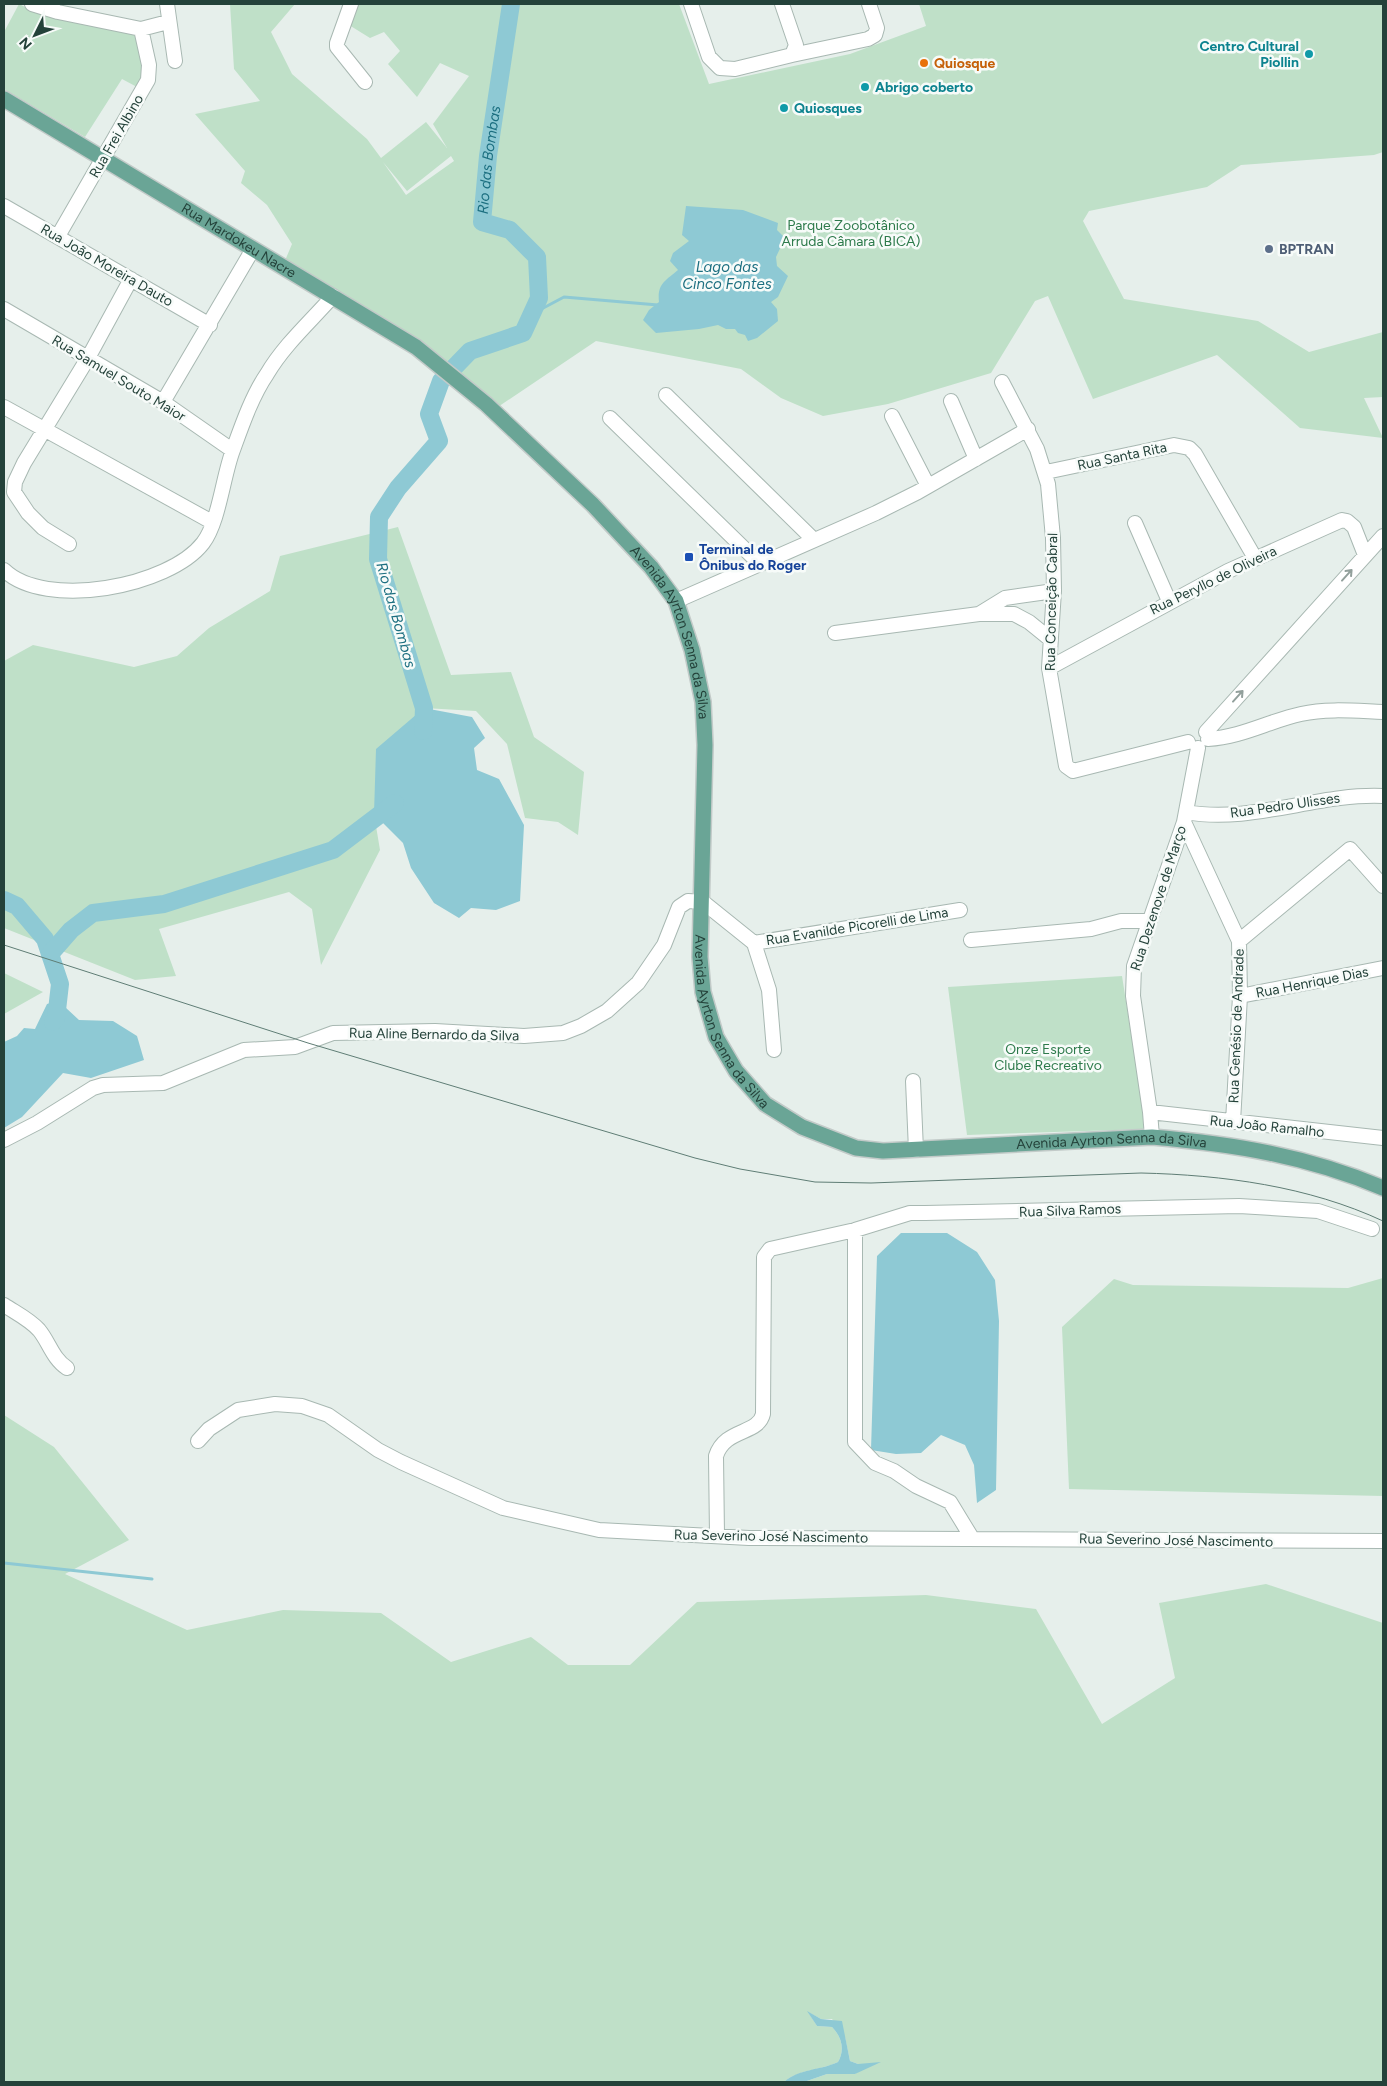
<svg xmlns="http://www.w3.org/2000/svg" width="1387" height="2086" viewBox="0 0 1387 2086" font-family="Figtree,sans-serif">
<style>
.green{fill:#bfe0c8;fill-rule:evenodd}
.water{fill:#8ec9d4}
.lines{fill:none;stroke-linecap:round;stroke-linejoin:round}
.stream{stroke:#8ec9d4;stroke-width:3}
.river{stroke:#8ec9d4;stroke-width:18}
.minor-casing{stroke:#a8b8b2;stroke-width:16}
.major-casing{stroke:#c2cac8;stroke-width:18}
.minor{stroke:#fff;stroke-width:14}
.major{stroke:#6aa596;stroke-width:15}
.tram{stroke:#5f7d75;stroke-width:1}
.oneway{stroke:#92a09c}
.culture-dot{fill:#0f9aa8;stroke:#f7fbf9;stroke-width:2}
.food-dot{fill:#e8710a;stroke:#f7fbf9;stroke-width:2}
.service-dot{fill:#5c6f8a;stroke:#f7fbf9;stroke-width:2}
.transit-dot{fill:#1a4fb4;stroke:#f7fbf9;stroke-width:2}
.labels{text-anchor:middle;stroke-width:5;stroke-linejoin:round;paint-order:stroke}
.culture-label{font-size:14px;font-weight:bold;fill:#0d838f;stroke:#f7fbf9;text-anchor:start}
.food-label{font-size:14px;font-weight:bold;fill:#c56008;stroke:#f7fbf9;text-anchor:start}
.street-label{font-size:14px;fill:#24423a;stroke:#f7fbf9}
.park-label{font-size:14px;fill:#2d7a4b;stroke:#f7fbf9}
.service-label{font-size:14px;font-weight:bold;fill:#4e5e75;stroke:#f7fbf9;text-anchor:start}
.transit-label{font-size:14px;font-weight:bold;fill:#164399;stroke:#f7fbf9;text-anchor:start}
.water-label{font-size:15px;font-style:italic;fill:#1c6f80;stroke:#f7fbf9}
</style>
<rect width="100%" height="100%" fill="#e6efeb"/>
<!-- green -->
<path class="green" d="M 19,4 L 29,9 L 136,34 L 143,74 L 137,87 L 122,79 L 85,137 L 4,89 L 4,32 Z
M 230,4 L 295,4 L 271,32 L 292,74 L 367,139 L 381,158 L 426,122 L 447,148 L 433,124 L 469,76 L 440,63 L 417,97 L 388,64 L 400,51 L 384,32 L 370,38 L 349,25 L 356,4 L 679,4 L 709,84 L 850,54 L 926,26 L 919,4 L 1383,4 L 1383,152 L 1374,155 L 1241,165 L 1207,187 L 1089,211 L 1083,221 L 1124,299 L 1258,321 L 1309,352 L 1383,332 L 1383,397 L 1364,398 L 1383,438 L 1300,428 L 1217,355 L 1093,399 L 1048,296 L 1035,301 L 991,373 L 888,404 L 823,416 L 781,398 L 741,369 L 596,341 L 489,413 L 429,353 L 284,263 L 292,244 L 267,205 L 241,183 L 245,171 L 195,114 L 260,101 L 234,69 ZM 451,156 L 454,161 L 406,195 L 383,162 L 407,191 Z
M 398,527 L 451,675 L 511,672 L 534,737 L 584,772 L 578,835 L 558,822 L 525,818 L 507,744 L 476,711 L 424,708 L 374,814 L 380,850 L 321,965 L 312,909 L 289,892 L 159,929 L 176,976 L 135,980 L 4,928 L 4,661 L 33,645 L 134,667 L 177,656 L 209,628 L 270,591 L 280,556 Z
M 4,973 L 43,992 L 4,1014 Z
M 1122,976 L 1146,1129 L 967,1135 L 948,987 Z
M 1383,1278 L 1383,1496 L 1069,1489 L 1062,1327 L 1114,1279 L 1133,1285 L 1348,1288 Z
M 4,1415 L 54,1447 L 129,1540 L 65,1574 L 187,1630 L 283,1610 L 381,1613 L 451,1662 L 531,1637 L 568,1665 L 630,1665 L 697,1602 L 926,1595 L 1036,1609 L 1102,1724 L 1175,1678 L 1159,1603 L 1266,1584 L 1383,1623 L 1383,2082 L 804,2082 L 827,2074 L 855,2074 L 867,2064 L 858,2064 L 850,2061 L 845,2037 L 832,2019 L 821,2019 L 808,2012 L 817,2026 L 832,2027 C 842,2037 845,2050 838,2062 C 819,2071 799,2069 784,2082 L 4,2082 Z"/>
<!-- water -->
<path class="water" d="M 686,206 L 743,210 L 778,223 L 777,230 L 785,238 L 776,257 L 777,266 L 788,276 L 778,297 L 771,302 L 777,309 L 778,321 L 757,338 L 748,341 L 745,335 L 738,333 L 735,329 L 726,329 L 718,325 L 699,329 L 656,333 L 643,320 L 649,310 L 659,302 C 657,284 665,281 678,270 L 670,261 L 673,253 L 689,241 L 682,235 Z
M 424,708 L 472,717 L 485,738 L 474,748 L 477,770 L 499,779 L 524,825 L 520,901 L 496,910 L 471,908 L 459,918 L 434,903 L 411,868 L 403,843 L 374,814 L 376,749 Z
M 64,999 L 65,1007 L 79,1020 L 113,1021 L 137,1036 L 144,1060 L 91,1078 L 63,1073 L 22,1117 L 4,1128 L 4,1042 L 17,1036 L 24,1028 L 35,1029 L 47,1004 Z
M 901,1233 L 947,1233 L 977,1252 L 995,1280 L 999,1321 L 996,1490 L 977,1503 L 974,1465 L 965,1445 L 941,1435 L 921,1453 L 896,1454 L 871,1450 L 877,1256 Z
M 807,2011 L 821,2019 L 842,2021 L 850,2061 L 858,2064 L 881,2062 L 855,2074 L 827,2074 L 804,2082 L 784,2082 C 800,2068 819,2071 838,2062 C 845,2050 842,2037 832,2027 L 817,2026 Z"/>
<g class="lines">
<!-- stream -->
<path class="stream" d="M 532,314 L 564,297 L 658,305
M 4,1563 L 152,1579"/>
<!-- river -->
<g class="river">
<path id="s1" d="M 423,731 L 424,708 L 378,559 L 379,517 L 398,488 L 439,441 L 429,414 L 441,381 L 470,351 L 523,333 L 539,298 L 537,257 L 510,230 L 482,222 L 488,156 L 511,4"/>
<path d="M 4,900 L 17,906 L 45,939 L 60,984 L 56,1019 L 53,1022"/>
<path d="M 50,954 L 71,930 L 93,913 L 164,904 L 333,850 L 395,803"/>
</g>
<defs>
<path id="minor" d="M 32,4 L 58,12 L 141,29 L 168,22
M 167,4 L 175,61
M 351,4 L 337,43 L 337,47 L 365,82
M 691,4 L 709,57 L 720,68 L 735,69 L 792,55 L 796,45 L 782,4
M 792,55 L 868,39 L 875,35 L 877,28 L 869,4
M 4,206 L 210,325
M 58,236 L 148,80 L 149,65 L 141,29
M 4,309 L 163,402 L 232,450
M 1002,382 L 1037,449 L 1048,484 L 1053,538 L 1054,591 L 1049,668 L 1066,766 L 1073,771 L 1188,742
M 666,395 L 814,540
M 951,401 L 976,459
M 163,402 L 253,249
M 4,407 L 212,522
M 892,416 L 928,486
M 610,418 L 759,563
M 1046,472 L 1174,445 L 1189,448 L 1195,454 L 1255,558
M 1135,523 L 1169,601
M 69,544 L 43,528 L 28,513 L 14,492 L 15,482 L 24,463 L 88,358 L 131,279
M 4,570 C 45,610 169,587 203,543 C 219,522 223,476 233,450 C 242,425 252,396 267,374 C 284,345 311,321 333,296
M 676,601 L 876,513 L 918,492 L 1028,429
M 979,614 L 1005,598 L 1054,591
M 835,633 L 979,614 L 1014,614 L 1029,622 L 1050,639
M 1049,668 L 1228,571 L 1342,520 L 1347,521 L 1354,527 L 1365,555
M 1206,732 L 1383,536
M 1208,739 C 1242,737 1269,721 1301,714 C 1328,708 1356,711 1383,712
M 1186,812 C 1251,824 1318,793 1383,796
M 1184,822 L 1239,941 L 1240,996 L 1233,1122
M 971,940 L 1091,929 L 1121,921 L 1148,921
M 1239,941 L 1350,849 L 1383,886
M 754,943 L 960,910
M 1240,996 L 1383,968
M 913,1081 L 916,1150
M 1150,1112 L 1383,1138
M 1152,1137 L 1150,1112 L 1133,996 L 1134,966 L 1184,822 L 1198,748
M 4,1140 L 37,1123 L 93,1088 L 103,1085 L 163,1083 L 244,1050 L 295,1047 L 333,1033 L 435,1031 L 524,1036 L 563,1033 L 581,1026 L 607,1011 L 638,983 L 664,945 L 679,907 L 688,901 L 703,902 L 754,943 L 769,990 L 774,1050
M 855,1230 L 855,1442 L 875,1463 L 894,1471 L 916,1486 L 950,1502 L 972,1538
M 4,1305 C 16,1313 29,1319 39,1330 C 49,1342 53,1359 67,1368
M 198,1441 L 209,1429 L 238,1410 L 275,1404 L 302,1406 L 328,1415 L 378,1450 L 401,1462 L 503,1508 L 599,1530 L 749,1538 L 1383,1541
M 717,1535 L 716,1456 C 725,1428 758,1435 763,1414 L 764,1257 L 770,1249 L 855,1230 L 910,1213 L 925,1213 L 1239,1206 L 1318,1211 L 1372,1229"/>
<g id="major">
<path id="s2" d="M 4,99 L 416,347 L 486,404 L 593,505 L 651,567 L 676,601 L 692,650 L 703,702 L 705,745 L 700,957 L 703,992 L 716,1037 L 736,1071 L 765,1104 L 802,1127 L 856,1148 L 883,1151 L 1152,1137 C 1234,1144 1307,1156 1383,1188"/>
</g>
</defs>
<!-- minor casing -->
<use href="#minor" class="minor-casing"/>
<!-- major casing -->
<use href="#major" class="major-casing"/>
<!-- minor -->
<use href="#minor" class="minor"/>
<!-- major -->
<use href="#major" class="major"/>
<!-- tram -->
<path class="tram" d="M 4,945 L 308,1043 L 695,1158 L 740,1169 L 815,1182 L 871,1183 L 1141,1173 C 1223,1175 1308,1186 1383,1221"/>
</g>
<!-- one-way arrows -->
<defs><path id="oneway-shaft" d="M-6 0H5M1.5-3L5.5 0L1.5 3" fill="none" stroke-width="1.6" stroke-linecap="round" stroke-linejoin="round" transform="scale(1.25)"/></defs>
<g class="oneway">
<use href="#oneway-shaft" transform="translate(1347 575) rotate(-48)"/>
<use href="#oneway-shaft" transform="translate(1238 696) rotate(-48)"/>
</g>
<!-- markers -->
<g class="culture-dot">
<circle cx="1309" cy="54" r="5"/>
<circle cx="865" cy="87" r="5"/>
<circle cx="784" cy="108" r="5"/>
</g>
<circle class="food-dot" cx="924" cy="63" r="5"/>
<circle class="service-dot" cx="1269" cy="249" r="5"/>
<rect class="transit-dot" x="684" y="552" width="10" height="10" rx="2.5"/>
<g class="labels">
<!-- culture labels -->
<g class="culture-label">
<text x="1299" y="51" text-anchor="end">Centro Cultural<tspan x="1299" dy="16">Piollin</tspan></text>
<text x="875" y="92">Abrigo coberto</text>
<text x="794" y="113">Quiosques</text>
</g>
<!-- food labels -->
<g class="food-label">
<text x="934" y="68">Quiosque</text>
</g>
<!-- street labels -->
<g class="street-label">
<text transform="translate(116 136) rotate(-60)" y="5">Rua Frei Albino</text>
<text dy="5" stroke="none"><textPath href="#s2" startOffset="274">Rua Mardokeu Nacre</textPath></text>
<text transform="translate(107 265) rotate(30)" y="5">Rua João Moreira Dauto</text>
<text transform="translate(119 378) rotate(31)" y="5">Rua Samuel Souto Maior</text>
<text transform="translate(1122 456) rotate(-12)" y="5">Rua Santa Rita</text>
<text transform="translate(1213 580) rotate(-26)" y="5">Rua Peryllo de Oliveira</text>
<text transform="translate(1051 602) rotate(-89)" y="5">Rua Conceição Cabral</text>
<text dy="5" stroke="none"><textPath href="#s2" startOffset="872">Avenida Ayrton Senna da Silva</textPath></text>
<text transform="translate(1285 805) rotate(-8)" y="5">Rua Pedro Ulisses</text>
<text transform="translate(1158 898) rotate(-72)" y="5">Rua Dezenove de Março</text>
<text transform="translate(857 926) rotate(-9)" y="5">Rua Evanilde Picorelli de Lima</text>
<text transform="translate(1312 982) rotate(-11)" y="5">Rua Henrique Dias</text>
<text dy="5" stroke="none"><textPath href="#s2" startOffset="1278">Avenida Ayrton Senna da Silva</textPath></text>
<text transform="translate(1236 1026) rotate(-88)" y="5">Rua Genésio de Andrade</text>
<text transform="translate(434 1034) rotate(1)" y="5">Rua Aline Bernardo da Silva</text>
<text transform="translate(1267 1126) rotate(6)" y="5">Rua João Ramalho</text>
<text dy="5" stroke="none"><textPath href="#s2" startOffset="1728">Avenida Ayrton Senna da Silva</textPath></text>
<text transform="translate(1070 1210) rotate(-2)" y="5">Rua Silva Ramos</text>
<text transform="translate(771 1536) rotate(1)" y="5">Rua Severino José Nascimento</text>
<text transform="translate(1176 1540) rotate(1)" y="5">Rua Severino José Nascimento</text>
</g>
<!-- park labels -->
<g class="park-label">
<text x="851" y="230">Parque Zoobotânico<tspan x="851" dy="16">Arruda Câmara (BICA)</tspan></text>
<text x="1048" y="1054">Onze Esporte<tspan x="1048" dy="16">Clube Recreativo</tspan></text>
</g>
<!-- service labels -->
<g class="service-label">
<text x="1279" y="254">BPTRAN</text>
</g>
<!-- transit labels -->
<g class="transit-label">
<text x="699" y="554">Terminal de<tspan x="699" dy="16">Ônibus do Roger</tspan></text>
</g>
<!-- water labels -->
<g class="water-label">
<text dy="5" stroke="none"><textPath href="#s1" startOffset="689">Rio das Bombas</textPath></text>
<text x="727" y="272">Lago das<tspan x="727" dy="17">Cinco Fontes</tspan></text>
<text transform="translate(396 615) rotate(74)" y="5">Rio das Bombas</text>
</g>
</g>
<!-- border -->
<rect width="1387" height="2086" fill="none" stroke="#24423a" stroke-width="10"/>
<!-- north arrow -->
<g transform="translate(35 35) rotate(228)" stroke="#f7fbf9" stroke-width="4" paint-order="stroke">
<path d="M0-4L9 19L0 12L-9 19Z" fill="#24423a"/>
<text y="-8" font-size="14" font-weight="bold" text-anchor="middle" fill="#24423a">N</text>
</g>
</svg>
